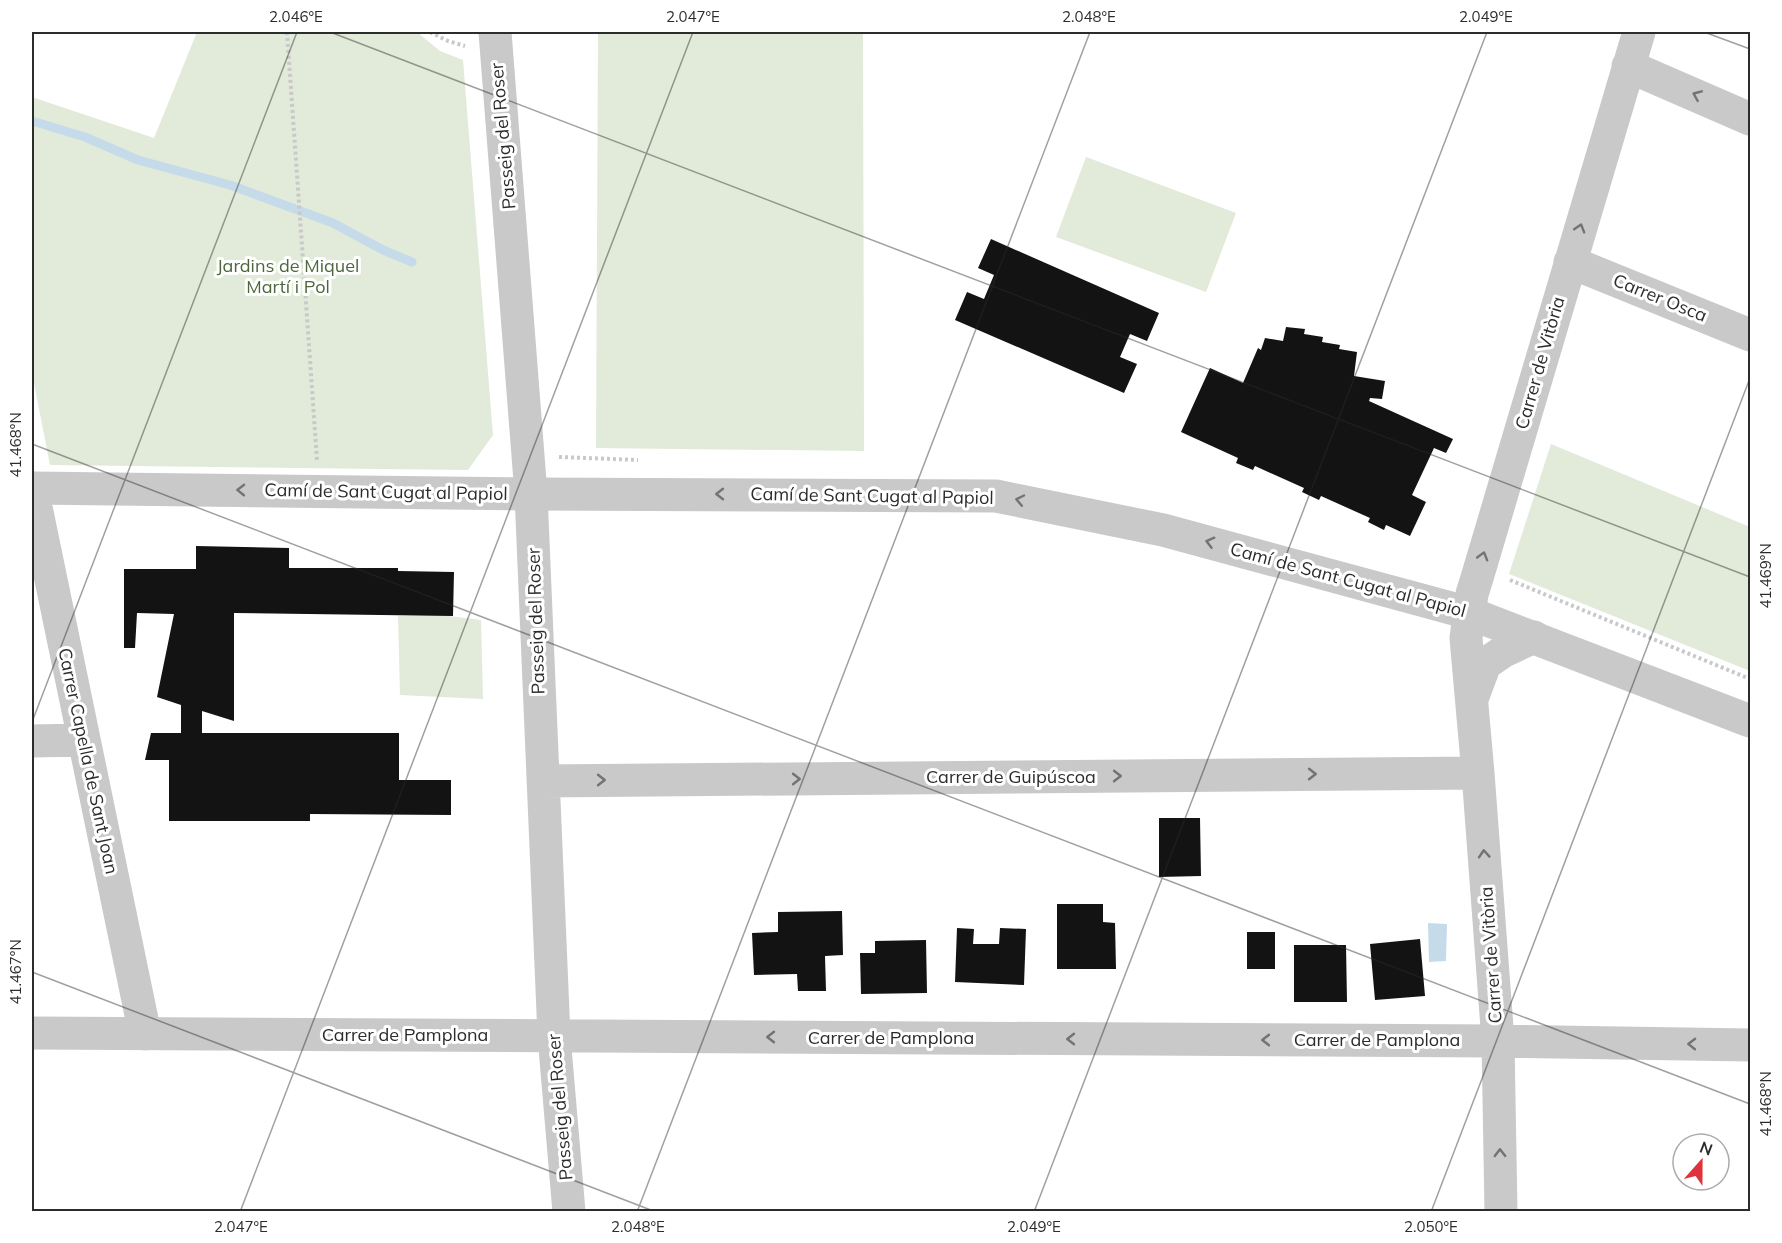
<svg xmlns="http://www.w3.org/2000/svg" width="1782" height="1243" viewBox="0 0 1782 1243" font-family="Mulish,sans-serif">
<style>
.green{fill:#e2eada}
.water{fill:#c6dbe9}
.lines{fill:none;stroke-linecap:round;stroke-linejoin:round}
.stream{stroke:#c6dbe9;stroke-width:9}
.building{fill:#131313}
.path{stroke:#c9c9c9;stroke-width:4;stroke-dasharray:3 3;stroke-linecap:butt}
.minor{stroke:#c9c9c9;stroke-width:33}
.tertiary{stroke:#c9c9c9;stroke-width:33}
.oneway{stroke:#737373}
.ticks{fill:none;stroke:#2c2c2c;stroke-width:1.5;stroke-opacity:0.45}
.labels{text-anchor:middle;stroke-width:6;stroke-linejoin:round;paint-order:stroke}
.street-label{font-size:18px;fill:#2c2c2c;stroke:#fff}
.park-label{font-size:18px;fill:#4e663c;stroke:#fff}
.neatline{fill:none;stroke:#2c2c2c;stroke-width:2}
.ticks-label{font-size:15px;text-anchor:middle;fill:#2c2c2c}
</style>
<rect width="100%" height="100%" fill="#fff"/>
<!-- green -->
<path class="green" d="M 197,32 L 417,32 L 440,51 L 463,60 L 493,435 L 468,470 L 50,465 L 32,373 L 32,97 L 154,138 Z
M 598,32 L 863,32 L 864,451 L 596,448 Z
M 1086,157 L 1236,213 L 1206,292 L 1056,237 Z
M 1551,444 L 1750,527 L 1750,671 L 1509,574 Z
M 441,615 L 481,620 L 483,699 L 400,695 L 398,616 Z"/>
<!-- water -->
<path class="water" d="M 1428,923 L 1447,924 L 1446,961 L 1429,962 Z"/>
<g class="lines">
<!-- stream -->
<path class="stream" d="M 32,121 L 85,137 L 138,160 L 230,185 L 333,223 L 383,250 L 412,262"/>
</g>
<!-- building -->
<path class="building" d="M 991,239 L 1159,313 L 1147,341 L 1130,334 L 1120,357 L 1137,364 L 1124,393 L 955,320 L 967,292 L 984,299 L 994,275 L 978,268 Z
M 1286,327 L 1305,329 L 1304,334 L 1323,337 L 1322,342 L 1340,345 L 1339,349 L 1357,352 L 1354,376 L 1385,381 L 1382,399 L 1370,398 L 1369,401 L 1453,439 L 1446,453 L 1434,448 L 1412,495 L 1426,502 L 1410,536 L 1386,525 L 1384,530 L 1368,522 L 1370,518 L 1321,496 L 1319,500 L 1302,492 L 1304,488 L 1255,466 L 1253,470 L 1236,463 L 1238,458 L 1181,432 L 1210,368 L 1243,383 L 1258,348 L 1261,350 L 1265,338 L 1283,341 Z
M 196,546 L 289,548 L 289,568 L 398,568 L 398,571 L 454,572 L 453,616 L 234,613 L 234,721 L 202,711 L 202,733 L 399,733 L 399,780 L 451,780 L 451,815 L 310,814 L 310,821 L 169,821 L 169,760 L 145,760 L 151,733 L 181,733 L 181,705 L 157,697 L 174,614 L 137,613 L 135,648 L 124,648 L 124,569 L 196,569 Z
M 1159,818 L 1200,818 L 1201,876 L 1159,877 Z
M 1057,904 L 1103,904 L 1103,922 L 1115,923 L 1116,969 L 1057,969 Z
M 842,911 L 843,955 L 825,956 L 826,991 L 798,991 L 797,974 L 754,975 L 752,933 L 778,932 L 778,912 Z
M 957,928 L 974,929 L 973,944 L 999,944 L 1000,928 L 1026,929 L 1024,985 L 955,982 Z
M 1247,932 L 1275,932 L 1275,969 L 1247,969 Z
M 1420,939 L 1425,996 L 1375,1000 L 1370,944 Z
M 926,940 L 927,993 L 861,994 L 860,953 L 875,953 L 875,941 Z
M 1294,945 L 1346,945 L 1347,1002 L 1294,1002 Z"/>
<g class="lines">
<!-- path -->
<path class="path" d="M 287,32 L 317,460
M 430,32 L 448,41 L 465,46
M 559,457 L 638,460
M 1510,580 L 1750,679"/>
<!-- minor -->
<path class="minor" d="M 495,32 L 531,494 L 554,1036 L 569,1212
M 1628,66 L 1750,119
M 1570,262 L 1750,335
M 32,488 L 145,1034
M 1472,699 L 1485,664 L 1504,651 L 1534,637
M 32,741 L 84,740
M 543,781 L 1478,773
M 32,1033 L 1498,1041 L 1750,1045
M 1501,1212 L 1498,1041 L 1478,773 L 1466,638 L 1472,594 L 1477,578 L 1639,32"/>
<!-- tertiary -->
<path class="tertiary" d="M 32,488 L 531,494 L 996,496 L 1163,530 L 1469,613 L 1750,721"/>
</g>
<!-- one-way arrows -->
<defs><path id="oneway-chevron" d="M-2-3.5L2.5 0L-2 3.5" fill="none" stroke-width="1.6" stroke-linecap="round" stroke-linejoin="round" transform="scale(1.5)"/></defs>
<g class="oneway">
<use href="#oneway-chevron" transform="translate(1697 95) rotate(-157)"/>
<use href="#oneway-chevron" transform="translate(1580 228) rotate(-73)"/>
<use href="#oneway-chevron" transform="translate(241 490) rotate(-179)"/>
<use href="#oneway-chevron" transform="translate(720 494) rotate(-180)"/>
<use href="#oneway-chevron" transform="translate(1020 500) rotate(-168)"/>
<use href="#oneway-chevron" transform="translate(1210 542) rotate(-165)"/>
<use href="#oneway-chevron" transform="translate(1483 556) rotate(-74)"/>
<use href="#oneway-chevron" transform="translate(1312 774)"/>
<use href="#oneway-chevron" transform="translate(1117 776)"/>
<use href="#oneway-chevron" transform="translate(796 779)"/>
<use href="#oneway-chevron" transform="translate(601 780)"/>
<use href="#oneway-chevron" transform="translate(1484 854) rotate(-94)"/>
<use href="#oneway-chevron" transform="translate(771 1037) rotate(-180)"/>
<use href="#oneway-chevron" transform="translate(1071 1039) rotate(-180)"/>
<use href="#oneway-chevron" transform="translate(1266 1040) rotate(-180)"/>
<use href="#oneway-chevron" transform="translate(1692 1044) rotate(-179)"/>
<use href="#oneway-chevron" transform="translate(1500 1153) rotate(-91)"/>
</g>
<!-- ticks -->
<path class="ticks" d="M 330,32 L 1750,577M 1704,32 L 1750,49M 32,444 L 1750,1104M 32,722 L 297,32M 32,972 L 656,1212M 240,1212 L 693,32M 637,1212 L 1090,32M 1034,1212 L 1487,32M 1431,1212 L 1750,378"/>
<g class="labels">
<!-- street labels -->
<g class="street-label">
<text transform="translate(503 136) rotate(-95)" y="6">Passeig del Roser</text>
<text transform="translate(1660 298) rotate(22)" y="6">Carrer Osca</text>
<text transform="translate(1540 363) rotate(-74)" y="6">Carrer de Vitòria</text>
<text transform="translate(386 492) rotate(1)" y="6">Camí de Sant Cugat al Papiol</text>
<text transform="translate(872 496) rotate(1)" y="6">Camí de Sant Cugat al Papiol</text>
<text transform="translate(1348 580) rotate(15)" y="6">Camí de Sant Cugat al Papiol</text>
<text transform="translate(536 621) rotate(-92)" y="6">Passeig del Roser</text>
<text transform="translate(88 761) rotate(78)" y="6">Carrer Capella de Sant Joan</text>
<text x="1011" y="783">Carrer de Guipúscoa</text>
<text transform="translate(1491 955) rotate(-94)" y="6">Carrer de Vitòria</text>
<text x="405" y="1041">Carrer de Pamplona</text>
<text x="891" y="1044">Carrer de Pamplona</text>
<text x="1377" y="1046">Carrer de Pamplona</text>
<text transform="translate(560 1107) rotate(-95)" y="6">Passeig del Roser</text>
</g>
<!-- park labels -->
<g class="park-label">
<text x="288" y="272">Jardins de Miquel<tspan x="288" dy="21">Martí i Pol</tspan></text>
</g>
</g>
<!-- border -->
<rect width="1782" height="1243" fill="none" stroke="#ffffff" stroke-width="66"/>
<!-- north arrow -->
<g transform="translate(1701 1162) rotate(21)"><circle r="28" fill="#ffffff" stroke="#ababab" stroke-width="1.5"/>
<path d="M0-4.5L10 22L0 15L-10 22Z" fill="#de333c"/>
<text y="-9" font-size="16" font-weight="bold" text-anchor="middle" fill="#2c2c2c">N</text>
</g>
<rect x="33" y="33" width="1716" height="1177" class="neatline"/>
<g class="ticks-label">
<text x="296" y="22">2.046°E</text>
<text x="693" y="22">2.047°E</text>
<text x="1089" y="22">2.048°E</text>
<text x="1486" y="22">2.049°E</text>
<text transform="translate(16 445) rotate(-90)" y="5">41.468°N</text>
<text transform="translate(1766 576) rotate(-90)" y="5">41.469°N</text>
<text transform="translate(16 972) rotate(-90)" y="5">41.467°N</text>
<text transform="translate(1766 1104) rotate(-90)" y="5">41.468°N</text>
<text x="241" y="1232">2.047°E</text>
<text x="638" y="1232">2.048°E</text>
<text x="1034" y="1232">2.049°E</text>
<text x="1431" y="1232">2.050°E</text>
</g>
</svg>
